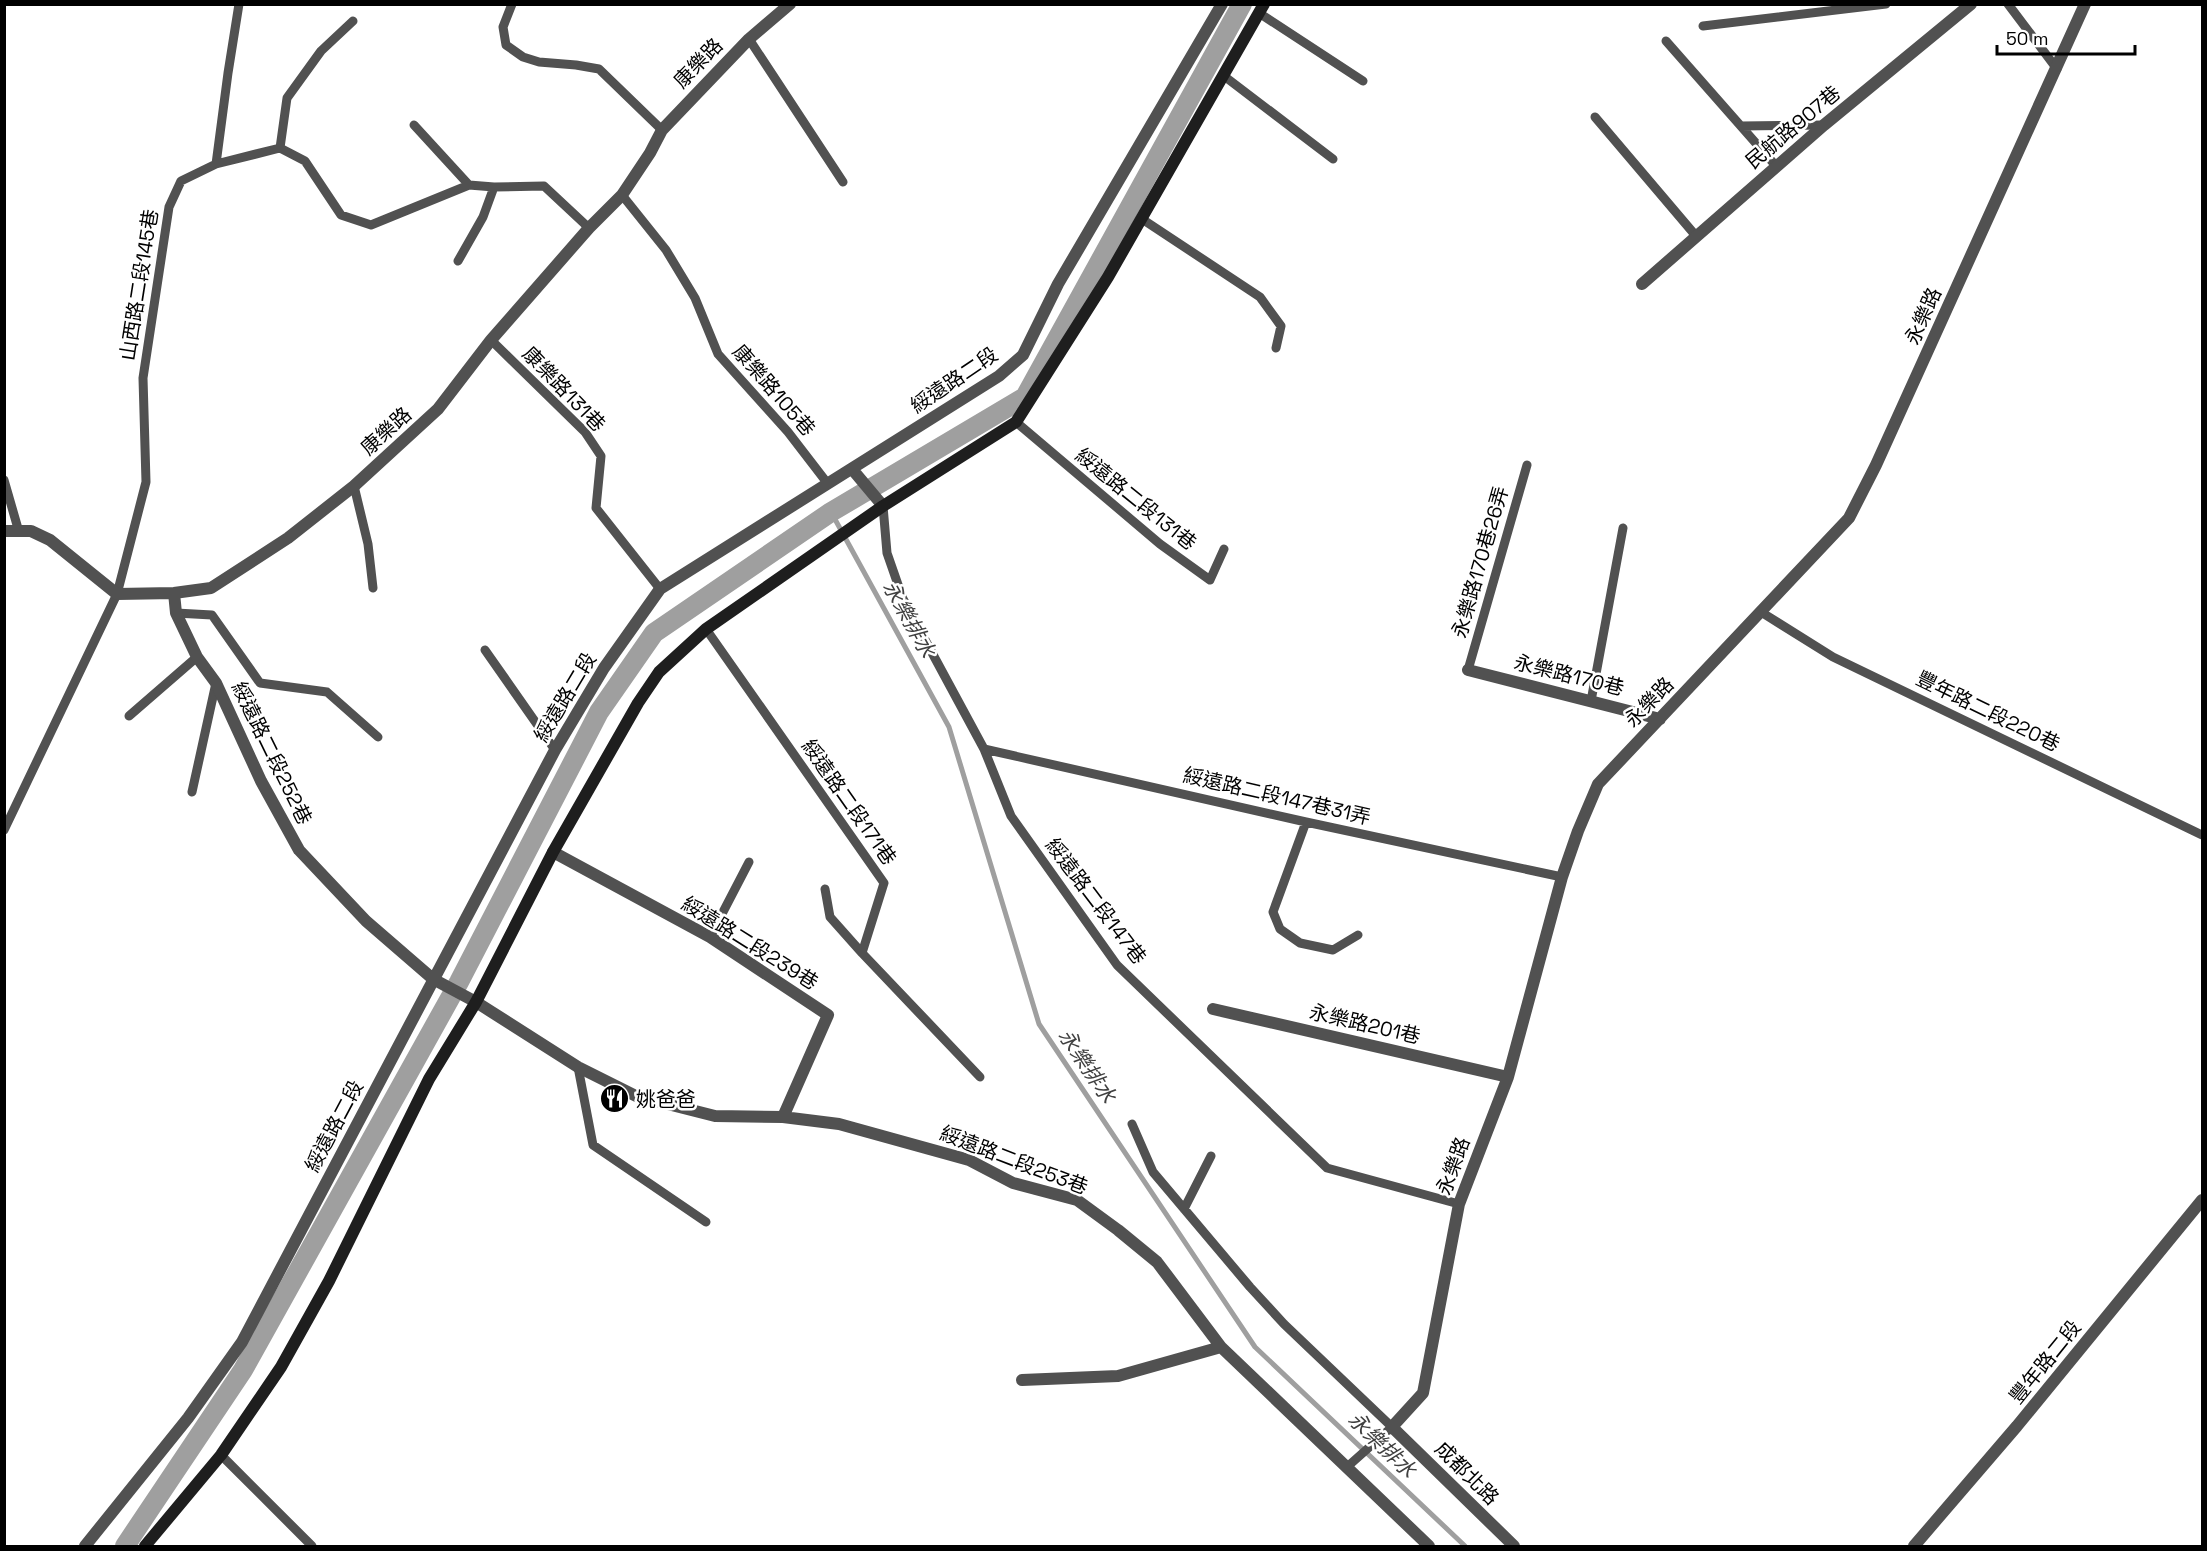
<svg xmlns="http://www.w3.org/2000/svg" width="2207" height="1551" viewBox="0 0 2207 1551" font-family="'Space Grotesk','Noto Sans TC',sans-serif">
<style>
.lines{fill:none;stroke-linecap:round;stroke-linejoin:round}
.stream{stroke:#9f9f9f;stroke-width:5}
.canal{stroke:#9f9f9f;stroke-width:20}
.lane{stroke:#515151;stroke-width:9}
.street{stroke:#515151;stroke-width:12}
.secondary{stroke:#1e1e1e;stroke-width:12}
.labels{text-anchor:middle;stroke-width:5;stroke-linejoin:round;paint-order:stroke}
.street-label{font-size:20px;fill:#000;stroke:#fff}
.poi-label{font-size:20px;fill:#000;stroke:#fff;text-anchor:start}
.water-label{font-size:21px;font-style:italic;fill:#404040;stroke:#fff}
</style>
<rect width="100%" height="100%" fill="#fff"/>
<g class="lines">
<!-- stream -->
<path class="stream" d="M 831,512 L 949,727 L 1039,1024 L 1255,1347 L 1465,1546"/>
<!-- canal -->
<path class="canal" d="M 125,1546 L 243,1370 L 459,982 L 599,712 L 654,633 L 831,512 L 1025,397 L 1242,4"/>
<!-- lane -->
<path class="lane" d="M 512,4 L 503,27 L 506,45 L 523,57 L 539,62 L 576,65 L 599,69 L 662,130
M 2008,4 L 2057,69
M 1259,13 L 1363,81
M 353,21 L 321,51 L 287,98 L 280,148 L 305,161 L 341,215 L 371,225 L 469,185 L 494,187 L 544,186 L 589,228
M 1703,26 L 1886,4
M 749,39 L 843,182
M 1666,41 L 1776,166
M 1224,76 L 1333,159
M 1595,117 L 1696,236
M 414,125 L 469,185
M 1741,126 L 1824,125
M 216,164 L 280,148
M 622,195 L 666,250 L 695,298 L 718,354 L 788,432 L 828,484
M 1142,219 L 1260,297 L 1281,326 L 1276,348
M 458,261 L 483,217 L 494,187
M 491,340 L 585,432 L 601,456 L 596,508 L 660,589
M 1016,422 L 1160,544 L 1210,580 L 1224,549
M 4,480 L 19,532
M 354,486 L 368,544 L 373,588
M 883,506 L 887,553 L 903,599 L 984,749 L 1011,816 L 1117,965 L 1327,1168 L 1459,1204
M 1761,612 L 1833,657 L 2202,835
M 176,613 L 212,615 L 260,683 L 327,692 L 378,737
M 706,629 L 884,883 L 862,953 L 980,1077
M 485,650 L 555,750
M 1468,670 L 1527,465
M 1591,701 L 1623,528
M 129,716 L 197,657
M 984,749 L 1306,822 L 1562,877
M 192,792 L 216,683
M 1306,822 L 1273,912 L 1280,929 L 1300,943 L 1333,950 L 1358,935
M 4,830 L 117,594 L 146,482 L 143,378 L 169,207 L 181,181 L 216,164 L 228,73 L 239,4
M 825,889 L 830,917 L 862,953
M 710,937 L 749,862
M 578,1067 L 593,1145 L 706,1222
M 1132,1124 L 1153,1172 L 1250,1287 L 1284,1324 L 1392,1427 L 1347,1467
M 1184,1209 L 1211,1156
M 221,1455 L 312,1546"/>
<!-- street -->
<path class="street" d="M 1642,284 L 1824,125 L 1971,4
M 852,469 L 883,506
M 4,531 L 31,531 L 50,540 L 117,594 L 174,593 L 211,588 L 288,538 L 354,486 L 438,409 L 491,340 L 589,228 L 622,195 L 650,153 L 662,130 L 749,39 L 790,4
M 174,593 L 176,613 L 197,657 L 216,683 L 261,781 L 299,850 L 366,921 L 433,979 L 476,1002 L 578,1067 L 636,1096 L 715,1116 L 783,1117 L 839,1124 L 969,1160 L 1013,1183 L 1077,1200 L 1118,1230 L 1157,1262 L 1221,1347 L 1429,1546
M 1468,670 L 1660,719
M 553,852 L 710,937 L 828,1015 L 783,1117
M 1213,1009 L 1508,1077
M 1022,1380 L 1118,1376 L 1221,1347
M 85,1546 L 188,1418 L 242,1342 L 555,750 L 604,668 L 660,589 L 999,376 L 1023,355 L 1058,284 L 1222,4
M 1514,1546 L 1392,1427 L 1423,1393 L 1459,1204 L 1508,1077 L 1562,877 L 1578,831 L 1598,784 L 1849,518 L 1876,465 L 2085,4
M 1914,1546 L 2017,1426 L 2202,1200"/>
<!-- secondary -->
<path class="secondary" d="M 145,1546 L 221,1455 L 281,1367 L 329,1281 L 429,1079 L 476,1002 L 553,852 L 638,703 L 659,672 L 706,629 L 883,506 L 1016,422 L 1108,277 L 1264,4"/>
</g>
<!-- icons -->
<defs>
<symbol id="restaurant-disc" viewBox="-11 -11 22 22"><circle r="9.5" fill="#000" stroke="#fff"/><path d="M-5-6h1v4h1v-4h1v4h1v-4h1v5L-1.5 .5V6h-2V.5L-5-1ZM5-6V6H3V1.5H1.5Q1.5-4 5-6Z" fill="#fff"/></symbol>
</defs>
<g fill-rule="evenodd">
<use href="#restaurant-disc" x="598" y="1082" width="33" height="33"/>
</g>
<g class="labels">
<!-- street labels -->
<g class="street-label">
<text transform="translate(698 63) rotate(-46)" y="7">康樂路</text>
<text transform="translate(1793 127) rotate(-40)" y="7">民航路907巷</text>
<text transform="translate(139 285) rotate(-81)" y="7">山西路二段145巷</text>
<text transform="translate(1923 316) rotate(-66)" y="7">永樂路</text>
<text transform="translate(954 380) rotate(-34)" y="7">綏遠路二段</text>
<text transform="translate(564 389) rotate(46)" y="7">康樂路131巷</text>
<text transform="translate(774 390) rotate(49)" y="7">康樂路105巷</text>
<text transform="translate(386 431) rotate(-42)" y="7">康樂路</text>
<text transform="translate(1136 499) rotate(39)" y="7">綏遠路二段131巷</text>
<text transform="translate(1480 562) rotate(-74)" y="7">永樂路170巷26弄</text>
<text transform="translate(1569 675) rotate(14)" y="7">永樂路170巷</text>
<text transform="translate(565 697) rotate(-59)" y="7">綏遠路二段</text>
<text transform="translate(1649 702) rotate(-46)" y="7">永樂路</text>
<text transform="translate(1988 711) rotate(26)" y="7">豐年路二段220巷</text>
<text transform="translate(272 753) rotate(64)" y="7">綏遠路二段252巷</text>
<text transform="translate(1277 796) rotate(13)" y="7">綏遠路二段147巷31弄</text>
<text transform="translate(849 802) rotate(55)" y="7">綏遠路二段171巷</text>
<text transform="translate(1096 901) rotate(53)" y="7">綏遠路二段147巷</text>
<text transform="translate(750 943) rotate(32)" y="7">綏遠路二段239巷</text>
<text transform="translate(1365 1024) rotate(13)" y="7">永樂路201巷</text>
<text transform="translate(334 1126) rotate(-62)" y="7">綏遠路二段</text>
<text transform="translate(1014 1160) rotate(21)" y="7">綏遠路二段253巷</text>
<text transform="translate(1453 1166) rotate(-70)" y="7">永樂路</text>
<text transform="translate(2045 1362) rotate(-51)" y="7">豐年路二段</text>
<text transform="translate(1467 1473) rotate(45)" y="7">成都北路</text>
</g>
<!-- poi labels -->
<g class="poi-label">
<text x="636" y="1106">姚爸爸</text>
</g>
<!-- water labels -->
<g class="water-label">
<text transform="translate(909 619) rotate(61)" y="7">永樂排水</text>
<text transform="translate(1087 1066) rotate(56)" y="7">永樂排水</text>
<text transform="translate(1382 1445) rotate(44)" y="7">永樂排水</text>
</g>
</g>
<!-- border -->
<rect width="2207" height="1551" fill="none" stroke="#000000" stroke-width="12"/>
<!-- scale -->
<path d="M1997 45v9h138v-9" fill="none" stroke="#000000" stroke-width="3"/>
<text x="2006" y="45" font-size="18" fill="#000000" stroke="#ffffff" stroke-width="4.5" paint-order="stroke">50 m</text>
</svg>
